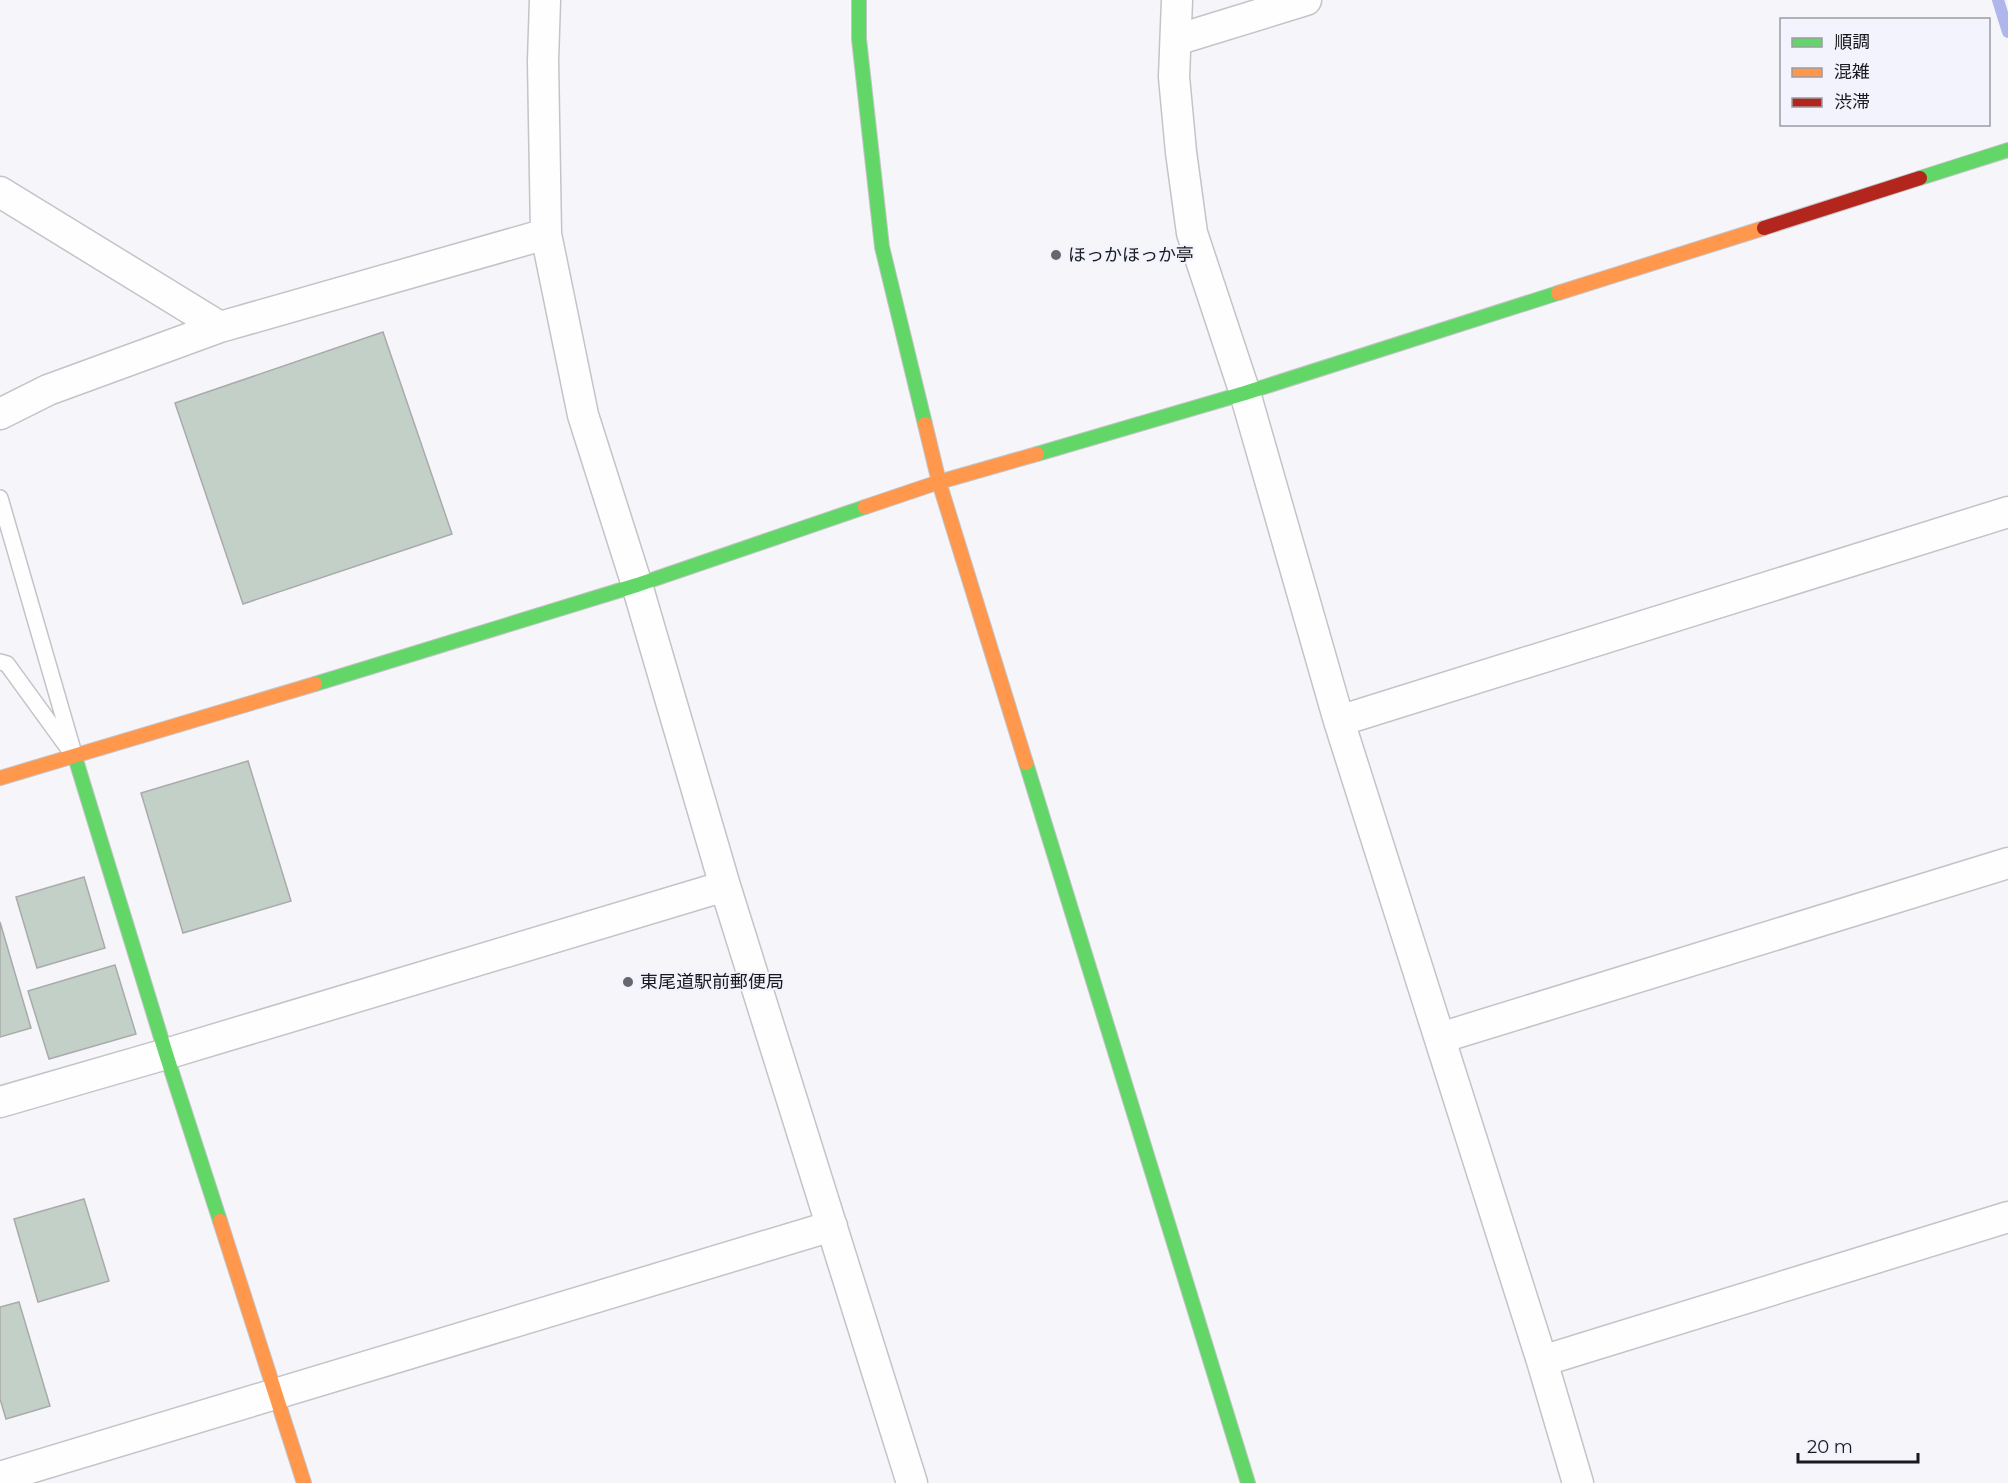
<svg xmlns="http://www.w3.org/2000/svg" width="2008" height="1483" viewBox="0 0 2008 1483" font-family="Montserrat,'Noto Sans JP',sans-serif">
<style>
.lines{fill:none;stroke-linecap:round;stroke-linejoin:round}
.stream{stroke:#aeb6eb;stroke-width:12}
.building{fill:#c3d0c7;stroke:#a9abab;stroke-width:1.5}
.lane-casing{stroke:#c3c4c8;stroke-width:18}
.street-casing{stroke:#c3c4c8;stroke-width:33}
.fast-casing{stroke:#c3c4c8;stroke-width:16}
.slow-casing{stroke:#c3c4c8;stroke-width:16}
.jam-casing{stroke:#c3c4c8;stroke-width:16}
.lane{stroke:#fefefe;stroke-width:15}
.street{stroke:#fefefe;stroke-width:30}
.fast{stroke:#63d668;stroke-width:14}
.slow{stroke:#ff974d;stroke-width:14}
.jam{stroke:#b3261e;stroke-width:14}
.poi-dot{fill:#65676c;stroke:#f2f3fd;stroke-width:2}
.labels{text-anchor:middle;stroke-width:4.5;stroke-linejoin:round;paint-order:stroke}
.poi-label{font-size:18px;fill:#181a1f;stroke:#f2f3fd;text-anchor:start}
</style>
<rect width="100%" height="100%" fill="#f5f5fa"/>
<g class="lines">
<!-- stream -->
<path class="stream" d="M 1998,0 L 2008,32"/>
</g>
<!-- building -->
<path class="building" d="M 383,332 L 452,534 L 243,604 L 175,403 Z
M 248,761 L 291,901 L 183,933 L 141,793 Z
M 84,877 L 105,948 L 37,968 L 16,897 Z
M 0,922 L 31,1028 L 0,1037 Z
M 115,965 L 136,1034 L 49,1059 L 28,991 Z
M 84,1199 L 109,1281 L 38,1302 L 14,1219 Z
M 19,1302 L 50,1406 L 6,1419 L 0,1399 L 0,1307 Z"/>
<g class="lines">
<defs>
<path id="lane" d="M 0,498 L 75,757
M 0,662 L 7,664 L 68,748"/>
<path id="street" d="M 545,0 L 543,61 L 546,234 L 583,415 L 637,585 L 725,886 L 912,1483
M 1177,0 L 1174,77 L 1181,152 L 1192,233 L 1245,393 L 1339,721 L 1542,1361 L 1578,1483
M 1176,40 L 1306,0
M 0,192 L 220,327
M 0,414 L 48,390 L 220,327 L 546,234
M 1339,721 L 2008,512
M 1440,1038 L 2008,863
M 0,1102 L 166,1054 L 725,886
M 1542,1361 L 2008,1217
M 0,1477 L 832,1226"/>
<path id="fast" d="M 859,0 L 859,39 L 882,247 L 925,424
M 1920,178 L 2008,150
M 1037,454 L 1245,393 L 1558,293
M 315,684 L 637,585 L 865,507
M 75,757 L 166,1054 L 220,1221
M 1026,763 L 1248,1483"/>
<path id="slow" d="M 1558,293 L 1764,228
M 925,424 L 939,482 L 1026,763
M 865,507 L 939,482 L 1037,454
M 0,778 L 315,684
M 220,1221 L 304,1483"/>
<path id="jam" d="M 1764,228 L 1920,178"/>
</defs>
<!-- lane casing -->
<use href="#lane" class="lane-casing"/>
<!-- street casing -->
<use href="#street" class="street-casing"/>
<!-- fast casing -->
<use href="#fast" class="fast-casing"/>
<!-- slow casing -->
<use href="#slow" class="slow-casing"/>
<!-- jam casing -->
<use href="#jam" class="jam-casing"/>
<!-- lane -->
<use href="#lane" class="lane"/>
<!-- street -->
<use href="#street" class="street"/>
<!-- fast -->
<use href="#fast" class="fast"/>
<!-- slow -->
<use href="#slow" class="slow"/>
<!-- jam -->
<use href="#jam" class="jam"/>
</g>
<!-- markers -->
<g class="poi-dot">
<circle cx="1056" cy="255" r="6"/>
<circle cx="628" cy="982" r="6"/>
</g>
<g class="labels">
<!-- poi labels -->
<g class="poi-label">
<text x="1068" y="261">ほっかほっか亭</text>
<text x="640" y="988">東尾道駅前郵便局</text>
</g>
</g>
<!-- legend -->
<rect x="1780" y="18" width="210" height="108" fill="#f2f3fd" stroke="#9b9ca4" stroke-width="1.5"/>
<rect x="1792" y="38" width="30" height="9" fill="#63d668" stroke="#9b9ca4" stroke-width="1.5"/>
<text x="1834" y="48" font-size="18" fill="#181a1f">順調</text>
<rect x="1792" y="68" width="30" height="9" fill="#ff974d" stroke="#9b9ca4" stroke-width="1.5"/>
<text x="1834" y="78" font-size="18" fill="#181a1f">混雑</text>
<rect x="1792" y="98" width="30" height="9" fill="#b3261e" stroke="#9b9ca4" stroke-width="1.5"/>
<text x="1834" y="108" font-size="18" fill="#181a1f">渋滞</text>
<!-- scale -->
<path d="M1798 1453v9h120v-9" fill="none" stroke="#181a1f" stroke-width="3"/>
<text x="1807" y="1453" font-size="18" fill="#181a1f" stroke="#f2f3fd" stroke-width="4.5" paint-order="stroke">20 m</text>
</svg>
